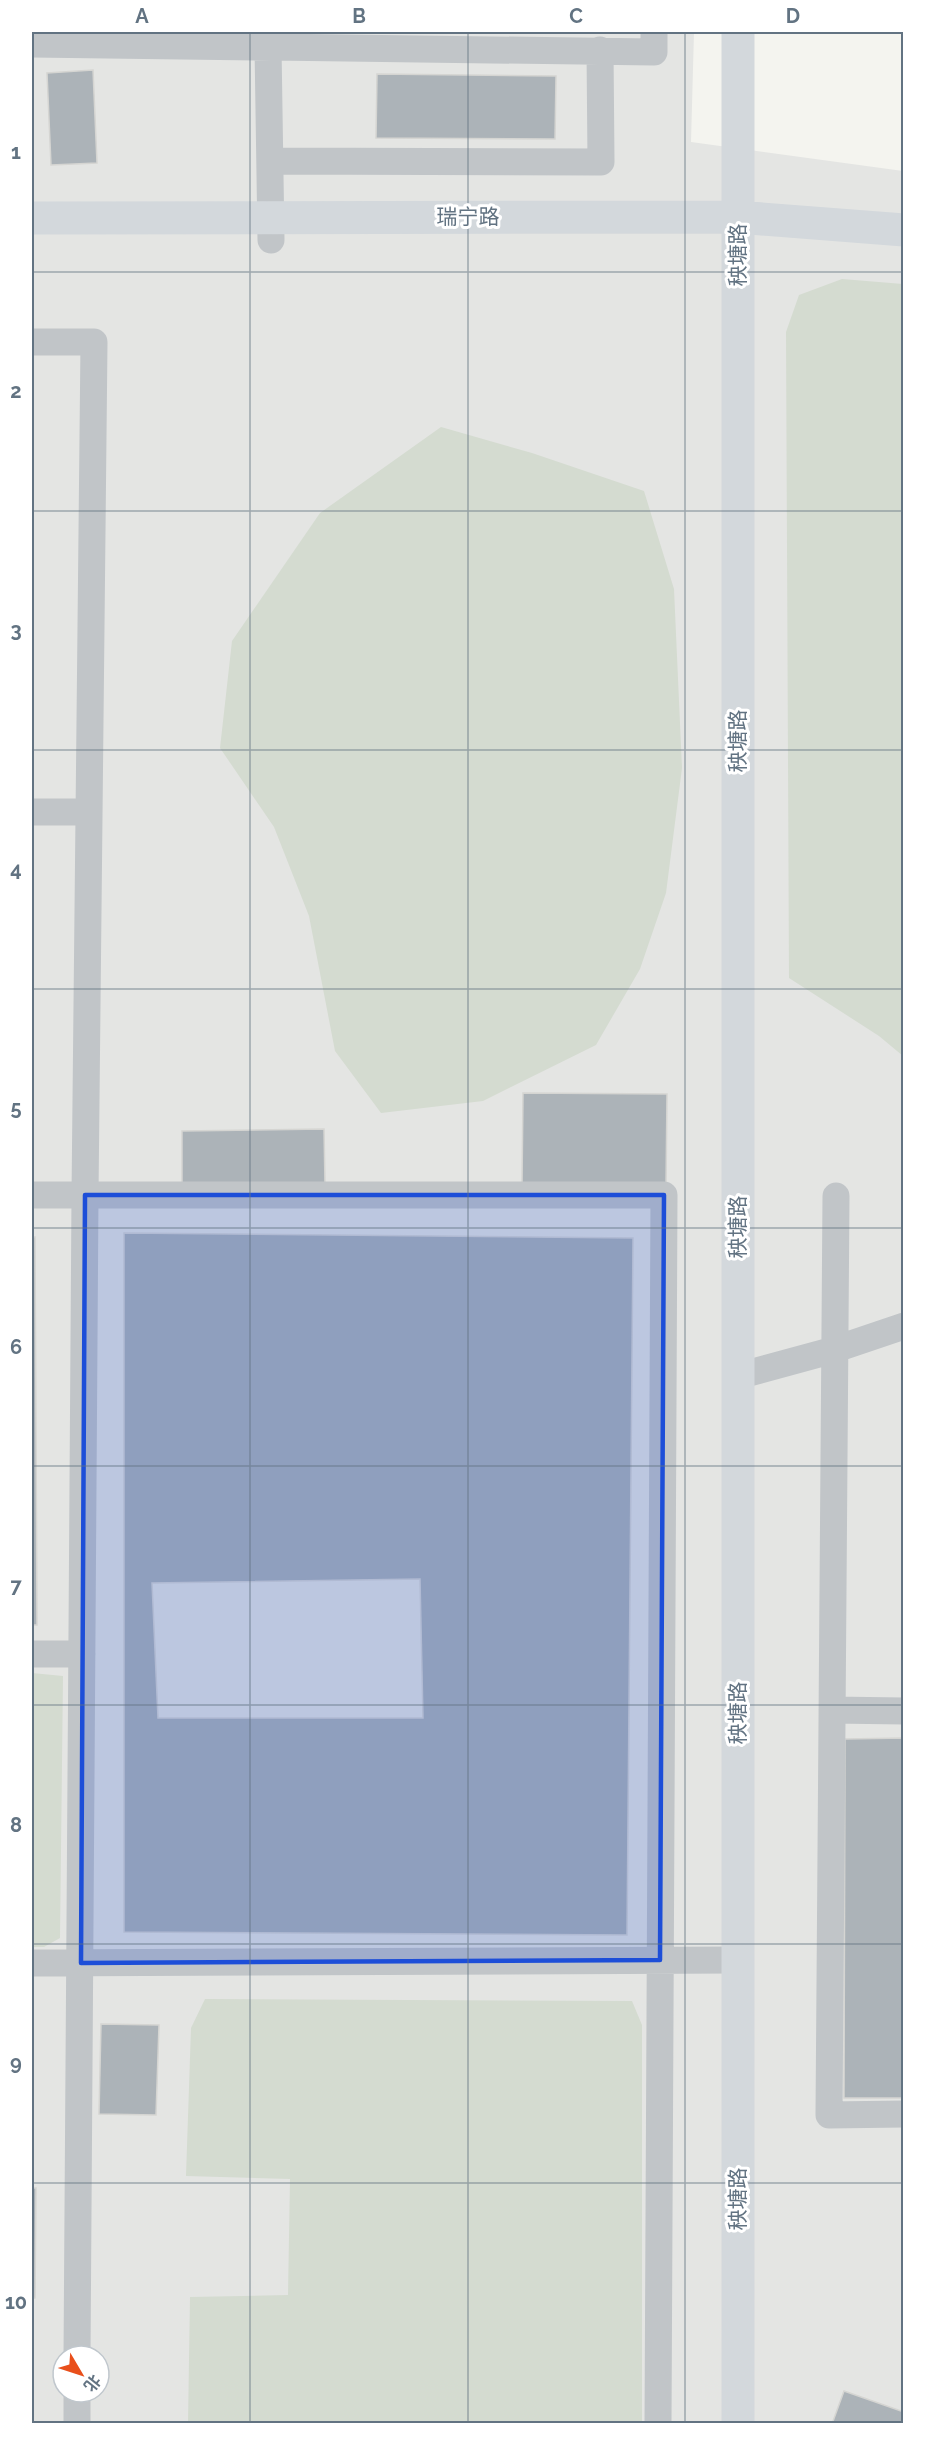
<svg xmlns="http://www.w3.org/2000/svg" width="935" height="2455" viewBox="0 0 935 2455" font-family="Raleway,'Noto Sans SC',sans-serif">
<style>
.built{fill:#e4e5e3;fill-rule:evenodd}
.green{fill:#d4dbd0}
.building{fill:#acb3b8;stroke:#d5d5d2;stroke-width:1.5;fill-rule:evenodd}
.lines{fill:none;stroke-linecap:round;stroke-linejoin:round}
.minor{stroke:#c1c5c8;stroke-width:27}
.major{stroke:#d3d8dc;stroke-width:33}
.marked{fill:#1d4ed8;fill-opacity:0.2;stroke:#1d4ed8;stroke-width:4.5;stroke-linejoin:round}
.grid{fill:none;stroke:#627382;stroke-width:1.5;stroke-opacity:0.55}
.labels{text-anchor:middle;stroke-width:6;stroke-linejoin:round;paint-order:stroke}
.street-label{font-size:21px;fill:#627382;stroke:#fff}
.neatline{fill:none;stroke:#627382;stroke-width:2}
.grid-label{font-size:20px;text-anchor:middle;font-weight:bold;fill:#627382}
</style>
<rect width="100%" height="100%" fill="#f4f4ef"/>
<!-- built -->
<path class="built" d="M 32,32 L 694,32 L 691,142 L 903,171 L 903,2423 L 32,2423 ZM 63,2356 L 99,2356 L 99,2392 L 63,2392 Z"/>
<!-- green -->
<path class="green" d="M 842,279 L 903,284 L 903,1056 L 879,1036 L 789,978 L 786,332 L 799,295 Z
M 441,427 L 532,453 L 644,491 L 674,589 L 682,768 L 666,893 L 640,969 L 596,1045 L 483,1101 L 381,1113 L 335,1051 L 309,916 L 274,827 L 220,748 L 232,641 L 320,513 Z
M 32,1673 L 63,1676 L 60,1938 L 44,1947 L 32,1947 Z
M 205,1999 L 632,2001 L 642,2025 L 642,2423 L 188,2423 L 190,2297 L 288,2295 L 290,2179 L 186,2176 L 191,2028 Z"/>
<!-- building -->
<path class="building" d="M 93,70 L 97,163 L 51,165 L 47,73 Z
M 377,74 L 556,76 L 555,139 L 376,138 Z
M 523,1093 L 667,1094 L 666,1186 L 522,1185 Z
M 324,1129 L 325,1184 L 182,1186 L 182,1131 Z
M 124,1233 L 633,1238 L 627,1935 L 124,1932 ZM 420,1579 L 423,1718 L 158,1718 L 152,1583 Z
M 32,1237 L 35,1237 L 37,1625 L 32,1625 Z
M 904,1738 L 904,2098 L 844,2098 L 845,1739 Z
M 101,2024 L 159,2025 L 156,2115 L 99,2114 Z
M 32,2188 L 36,2188 L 35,2298 L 32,2299 Z
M 844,2391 L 904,2412 L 904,2424 L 832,2424 Z"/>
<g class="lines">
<!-- minor -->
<path class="minor" d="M 32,44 L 654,52 L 654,32
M 268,46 L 271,240
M 270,161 L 601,162 L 600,50
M 32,342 L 94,342 L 85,1195 L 77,2356
M 32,812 L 89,812
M 32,1195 L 664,1195 L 658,2424
M 836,1196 L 829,2115 L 904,2114
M 738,1376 L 830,1351 L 904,1326
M 32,1654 L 82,1654
M 832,1710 L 904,1711
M 32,1963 L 738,1960
M 77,2424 L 77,2392"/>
<!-- major -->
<path class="major" d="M 32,218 L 737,217 L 904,230
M 738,2424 L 738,32"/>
</g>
<!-- marked area -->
<path class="marked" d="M 85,1195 L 664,1195 L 660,1960 L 81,1963 Z"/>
<!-- grid -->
<path class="grid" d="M 250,32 L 250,2424M 468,32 L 468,2424M 685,32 L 685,2424M 32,272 L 904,272M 32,511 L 904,511M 32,750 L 904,750M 32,989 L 904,989M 32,1228 L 904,1228M 32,1466 L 904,1466M 32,1705 L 904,1705M 32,1944 L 904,1944M 32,2183 L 904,2183"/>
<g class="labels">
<!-- street labels -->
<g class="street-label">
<text x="468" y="224">瑞宁路</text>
<text transform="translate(738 255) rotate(-90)" y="7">秧塘路</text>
<text transform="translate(738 741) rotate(-90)" y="7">秧塘路</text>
<text transform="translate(738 1227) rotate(-90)" y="7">秧塘路</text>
<text transform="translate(738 1713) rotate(-90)" y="7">秧塘路</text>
<text transform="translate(738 2199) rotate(-90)" y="7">秧塘路</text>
</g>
</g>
<!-- border -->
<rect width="935" height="2455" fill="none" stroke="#ffffff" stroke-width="66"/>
<!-- north arrow -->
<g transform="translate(81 2374) rotate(129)"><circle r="28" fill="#ffffff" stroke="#c0c7cd" stroke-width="1.5"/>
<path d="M0-4.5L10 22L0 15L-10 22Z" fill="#e94f1b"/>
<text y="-9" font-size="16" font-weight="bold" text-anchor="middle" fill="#627382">北</text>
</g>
<rect x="33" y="33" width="869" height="2389" class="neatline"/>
<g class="grid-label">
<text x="142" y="23">A</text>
<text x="359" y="23">B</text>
<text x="576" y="23">C</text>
<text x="793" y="23">D</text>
<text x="16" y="159">1</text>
<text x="16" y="398">2</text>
<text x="16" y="637">3</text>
<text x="16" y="876">4</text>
<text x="16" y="1115">5</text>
<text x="16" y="1354">6</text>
<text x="16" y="1593">7</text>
<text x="16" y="1832">8</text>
<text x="16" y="2070">9</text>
<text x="16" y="2309">10</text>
</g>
</svg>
